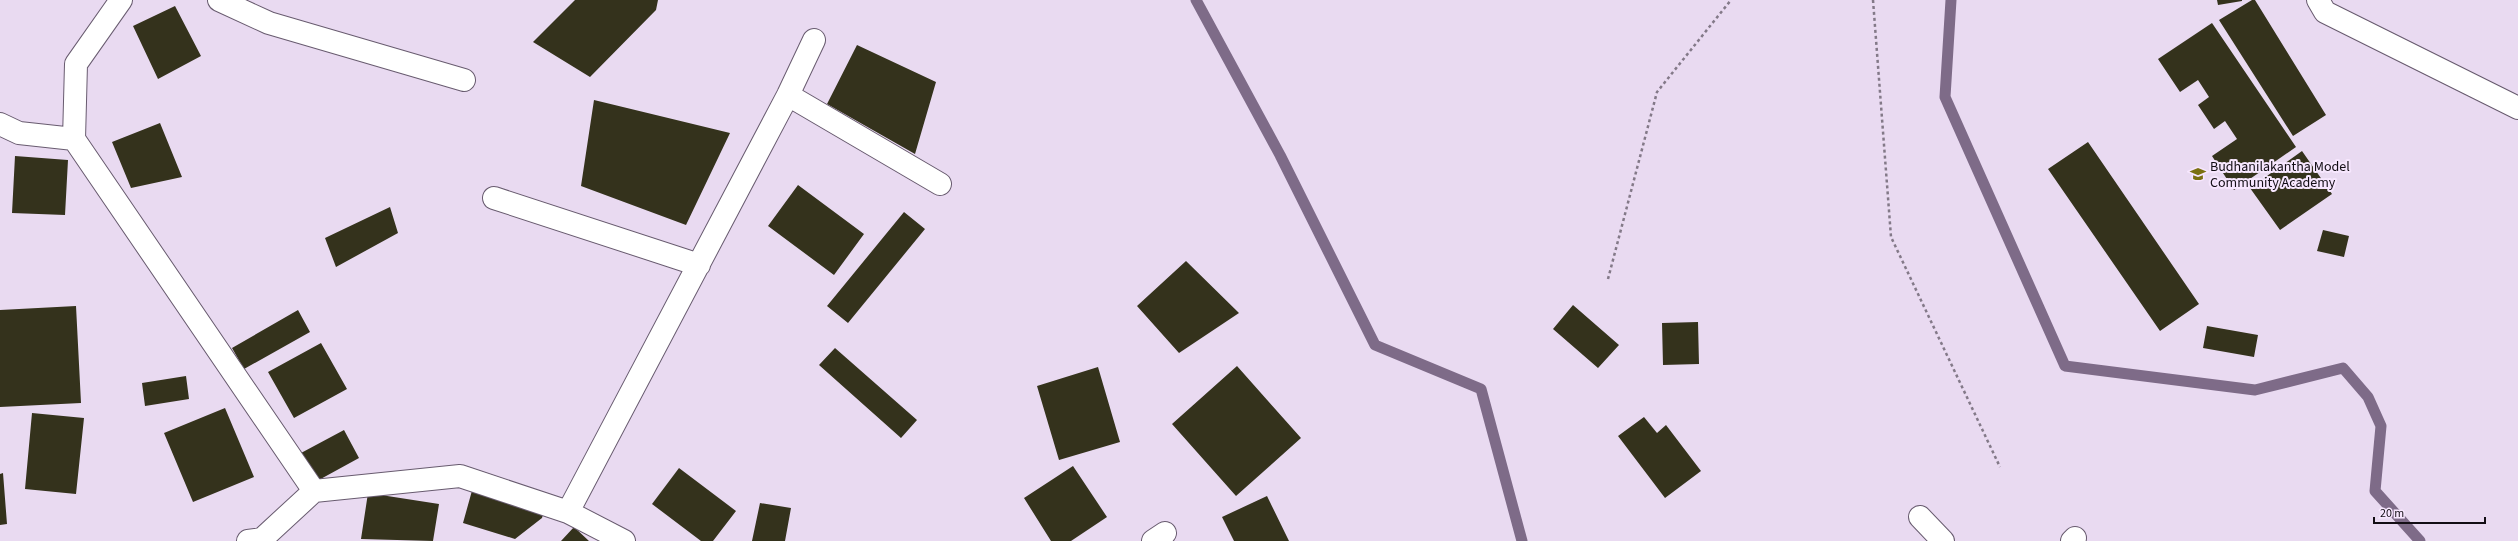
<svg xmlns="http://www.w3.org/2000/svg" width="2518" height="541" viewBox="0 0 2518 541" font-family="'Source Sans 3',sans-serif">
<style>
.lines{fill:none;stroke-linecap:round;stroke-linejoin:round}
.stream{stroke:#7e6b88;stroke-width:11}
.building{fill:#34321c}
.minor-casing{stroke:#685b6f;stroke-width:24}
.path{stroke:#837988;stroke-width:2.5;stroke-dasharray:3 3;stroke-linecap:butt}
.minor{stroke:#fff;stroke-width:22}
.labels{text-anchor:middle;stroke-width:4;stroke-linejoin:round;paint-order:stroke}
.poi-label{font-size:14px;fill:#120d14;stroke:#f7e7fe;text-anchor:start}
</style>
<rect width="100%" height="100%" fill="#e9daf1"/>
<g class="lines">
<!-- stream -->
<path class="stream" d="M 1196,0 L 1280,155 L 1375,345 L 1481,389 L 1522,541
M 1951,0 L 1945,97 L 2065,366 L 2255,390 L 2343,368 L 2368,397 L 2381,426 L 2375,491 L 2420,541"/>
</g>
<!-- building -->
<path class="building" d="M 575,0 L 658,0 L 656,10 L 590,77 L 533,42 Z
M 2217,0 L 2242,0 L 2242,1 L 2218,5 Z
M 2252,0 L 2255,0 L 2326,115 L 2293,136 L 2219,20 Z
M 175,6 L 201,56 L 158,79 L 133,26 Z
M 2212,23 L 2296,147 L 2234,190 L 2212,156 L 2237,139 L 2225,121 L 2214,129 L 2198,105 L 2209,97 L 2198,80 L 2180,92 L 2158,59 Z
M 857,45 L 936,82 L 915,154 L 827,104 Z
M 594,100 L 730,133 L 686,225 L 581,186 Z
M 160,123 L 182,177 L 131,188 L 112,142 Z
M 2088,142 L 2199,304 L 2160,331 L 2048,169 Z
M 2302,151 L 2332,194 L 2280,230 L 2250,188 Z
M 15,156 L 68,160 L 65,215 L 12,213 Z
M 798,185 L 864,234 L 834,275 L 768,226 Z
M 390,207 L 398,233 L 336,267 L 325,238 Z
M 904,212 L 925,229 L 848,323 L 827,306 Z
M 2323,230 L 2349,236 L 2344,257 L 2317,251 Z
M 1186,261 L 1239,313 L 1179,353 L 1137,306 Z
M 1573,305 L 1619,345 L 1598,368 L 1553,329 Z
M 76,306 L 81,403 L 0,407 L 0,310 Z
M 298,310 L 310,332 L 244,369 L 232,348 Z
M 1698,322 L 1699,364 L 1663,365 L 1662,323 Z
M 2207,326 L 2258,335 L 2254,357 L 2203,348 Z
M 321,343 L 347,389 L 294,418 L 268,372 Z
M 835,348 L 917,420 L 901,438 L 819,365 Z
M 1237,366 L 1301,438 L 1236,496 L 1172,424 Z
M 1098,367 L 1120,442 L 1059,460 L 1037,386 Z
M 186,376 L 189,399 L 145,406 L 142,383 Z
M 225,408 L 254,477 L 193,502 L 164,433 Z
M 32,413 L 84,418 L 76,494 L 25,489 Z
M 1644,417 L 1657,433 L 1666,425 L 1701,471 L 1665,498 L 1618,436 Z
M 344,430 L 359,458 L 317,481 L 301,453 Z
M 1073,466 L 1107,517 L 1071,541 L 1051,541 L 1024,498 Z
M 679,468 L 736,511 L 713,541 L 701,541 L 652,504 Z
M 3,473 L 7,524 L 0,525 L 0,474 Z
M 473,487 L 545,508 L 542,518 L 515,539 L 463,523 Z
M 368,493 L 439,504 L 433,541 L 361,539 Z
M 1267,496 L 1289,541 L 1234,541 L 1222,517 Z
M 760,503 L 791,508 L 785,541 L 752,541 Z
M 574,527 L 589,541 L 561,541 Z"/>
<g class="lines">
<defs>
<path id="minor" d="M 121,0 L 76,64 L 74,139 L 314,491 L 460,476 L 568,512 L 624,541
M 219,0 L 269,23 L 464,80
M 2318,0 L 2325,12 L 2518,108
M 788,95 L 940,184
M 0,124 L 19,133 L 74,139
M 494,198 L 699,265
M 568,512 L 788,95 L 814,40
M 1920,517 L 1943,541
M 248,541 L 262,539 L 314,491
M 1153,541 L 1165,533
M 2072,541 L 2075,538"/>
</defs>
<!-- minor casing -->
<use href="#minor" class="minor-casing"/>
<!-- path -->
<path class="path" d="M 1873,0 L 1891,237 L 2000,467
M 1608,279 L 1657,92 L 1731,0"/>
<!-- minor -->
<use href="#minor" class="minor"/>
</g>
<!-- icons -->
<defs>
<symbol id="school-bare" viewBox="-9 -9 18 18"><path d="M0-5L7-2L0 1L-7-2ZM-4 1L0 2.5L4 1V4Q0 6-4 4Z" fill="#7a7010" stroke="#f7e7fe" stroke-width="2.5" paint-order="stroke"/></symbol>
</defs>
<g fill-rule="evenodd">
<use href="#school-bare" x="2187" y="163" width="22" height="22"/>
</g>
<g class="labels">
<!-- poi labels -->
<g class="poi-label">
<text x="2210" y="171">Budhanilakantha Model<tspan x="2210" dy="16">Community Academy</tspan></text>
</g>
</g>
<!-- scale -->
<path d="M2374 517v6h111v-6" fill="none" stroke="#120d14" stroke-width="2"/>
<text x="2380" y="517" font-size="12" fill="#120d14" stroke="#f7e7fe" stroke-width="3" paint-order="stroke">20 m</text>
</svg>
